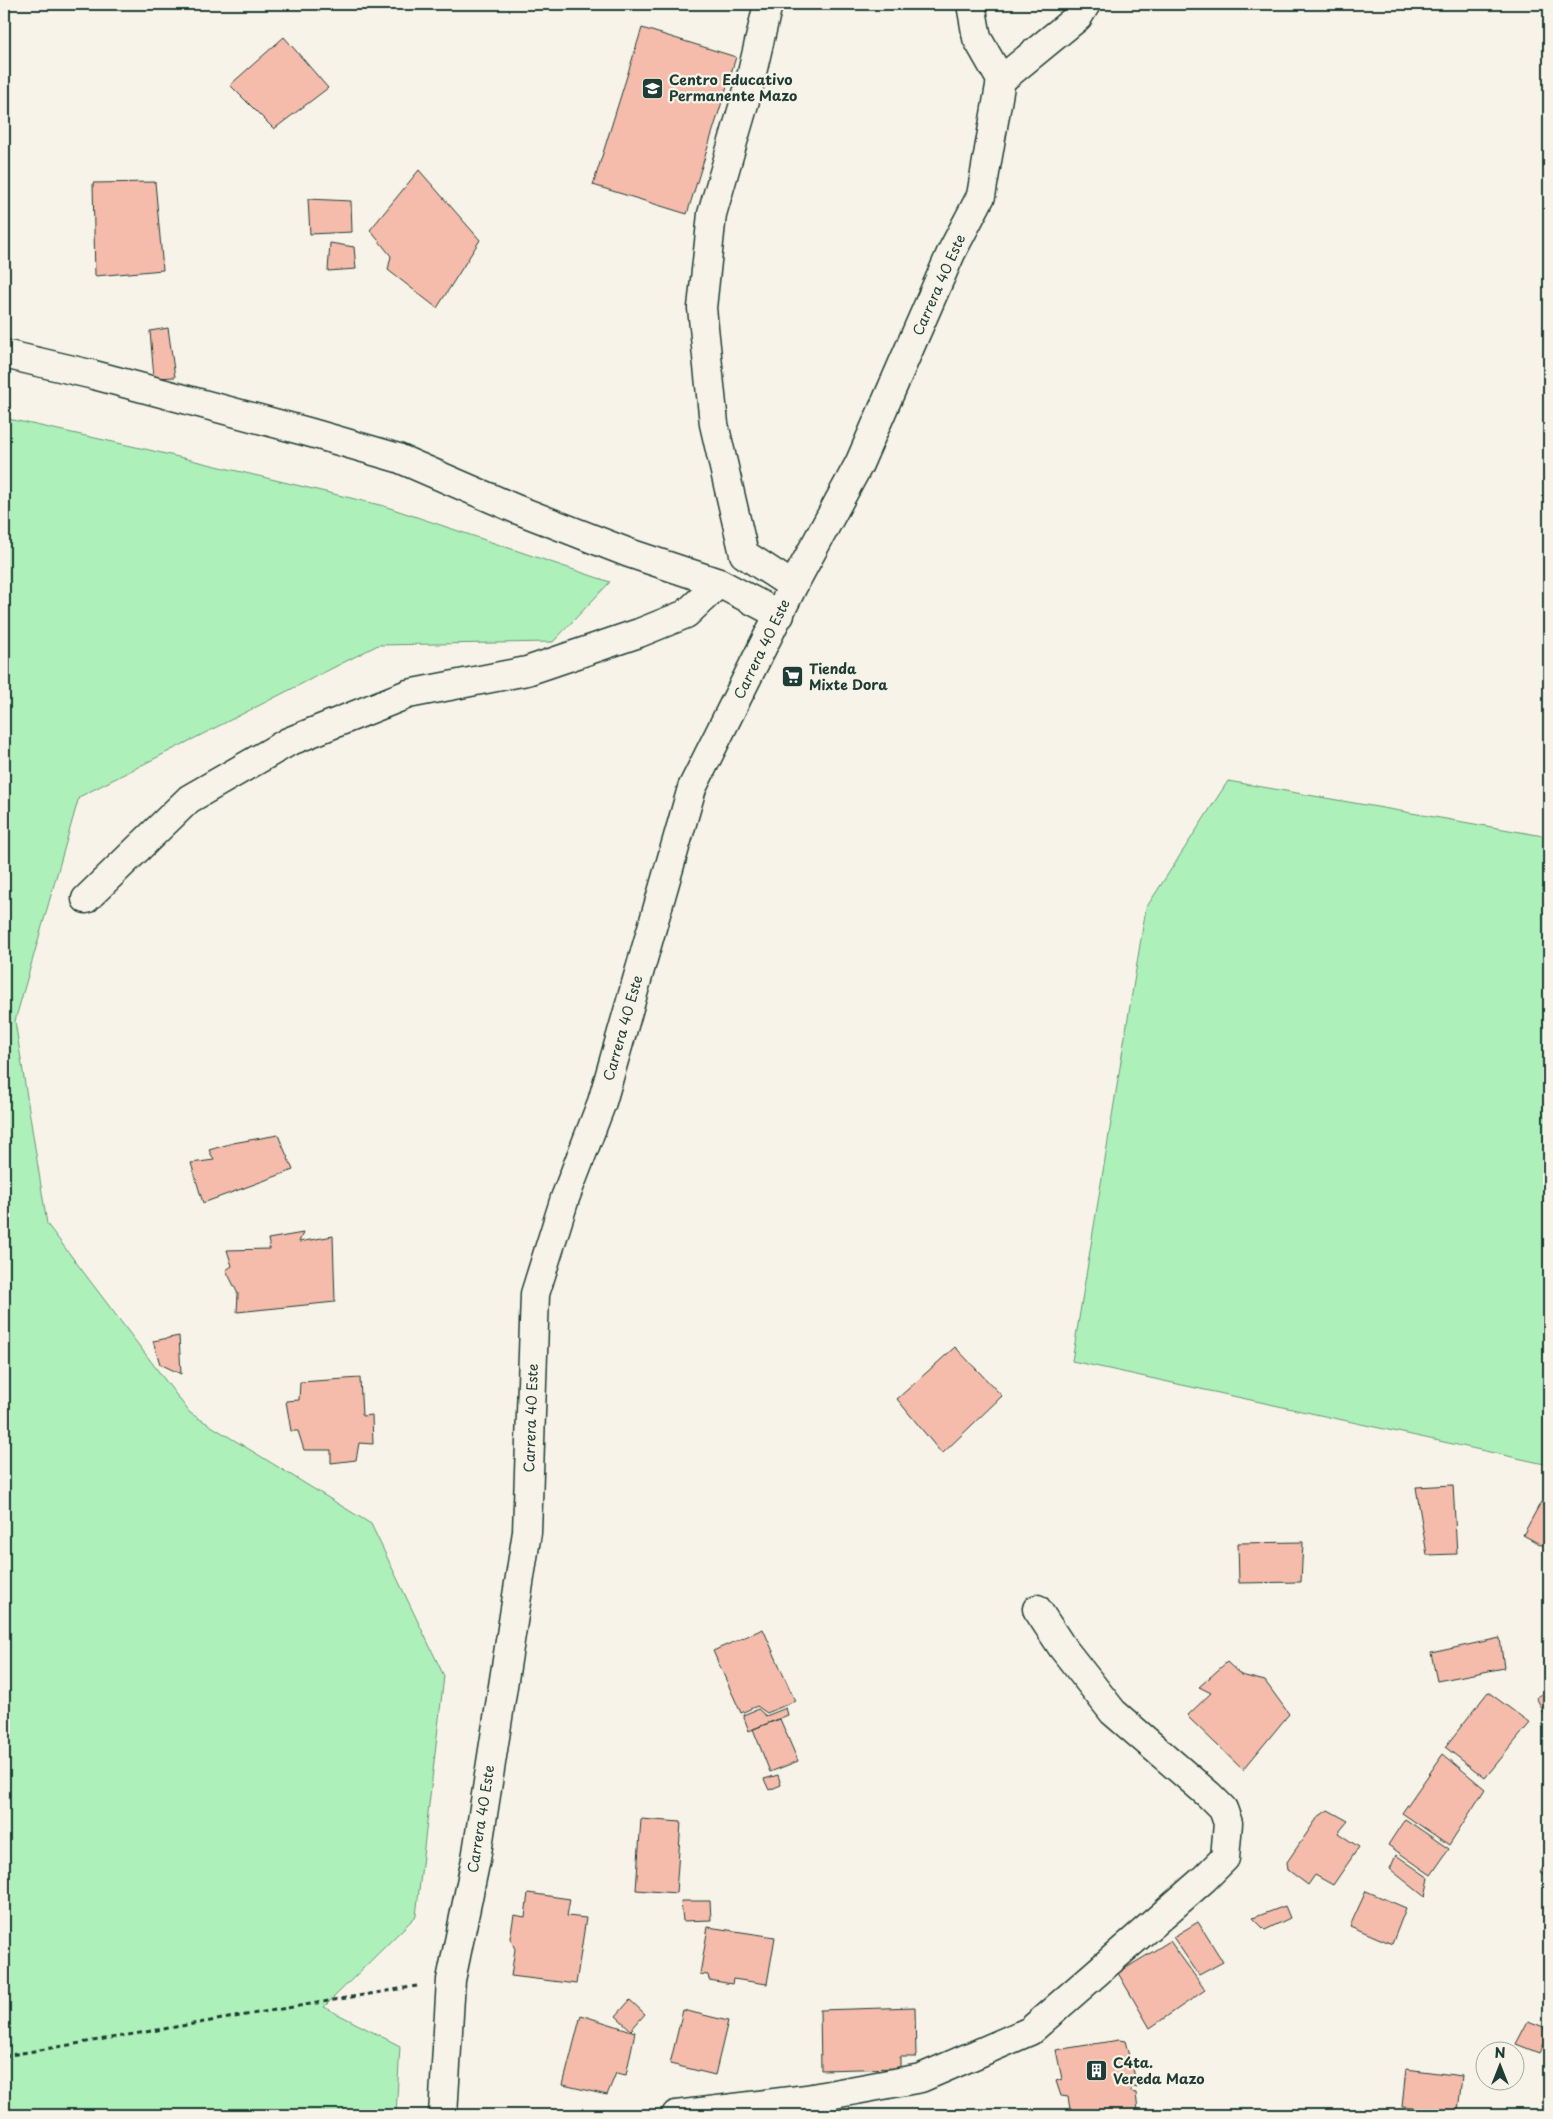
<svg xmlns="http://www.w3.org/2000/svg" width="1553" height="2119" viewBox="0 0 1553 2119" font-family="'Playpen Sans',sans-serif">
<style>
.green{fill:#aef0b9;stroke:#669676}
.building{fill:#f5bcab;stroke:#1f3d34}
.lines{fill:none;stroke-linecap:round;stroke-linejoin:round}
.minor-casing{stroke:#1f3d34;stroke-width:31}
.path{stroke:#1f3d34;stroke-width:3;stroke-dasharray:5 4;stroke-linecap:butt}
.minor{stroke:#f7f3e8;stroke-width:28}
.labels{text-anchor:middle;stroke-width:4.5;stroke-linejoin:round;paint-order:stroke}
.poi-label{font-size:14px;font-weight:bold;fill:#1f3d34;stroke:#f7f3e8;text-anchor:start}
.street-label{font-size:14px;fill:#1f3d34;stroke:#f7f3e8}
</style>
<rect width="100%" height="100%" fill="#f7f3e8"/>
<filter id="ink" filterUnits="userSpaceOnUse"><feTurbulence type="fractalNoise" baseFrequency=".02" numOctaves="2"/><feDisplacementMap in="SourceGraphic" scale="10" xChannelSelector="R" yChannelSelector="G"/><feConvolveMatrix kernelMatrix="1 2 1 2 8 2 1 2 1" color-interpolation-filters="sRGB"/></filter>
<g filter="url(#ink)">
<!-- green -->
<path class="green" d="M 4,418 L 145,449 L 384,506 L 610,582 L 553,642 L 378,645 L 79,797 L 15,1021 L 47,1224 L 190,1413 L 371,1524 L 444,1676 L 416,1916 L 324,2007 L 400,2046 L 396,2115 L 4,2115 Z
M 1228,781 L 1549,837 L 1549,1465 L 1072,1361 L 1146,908 Z"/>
<!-- building -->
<path class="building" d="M 642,28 L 736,57 L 687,214 L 593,185 Z
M 284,37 L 328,88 L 274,129 L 230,85 Z
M 419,170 L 480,240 L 437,308 L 388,270 L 391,256 L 370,230 Z
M 155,182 L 163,270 L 95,276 L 93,183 Z
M 308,199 L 351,201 L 352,232 L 310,234 Z
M 330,243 L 354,247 L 356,269 L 328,271 Z
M 168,328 L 175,377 L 154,378 L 150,331 Z
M 278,1135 L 293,1170 L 203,1203 L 191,1163 L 214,1160 L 209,1150 L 233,1143 Z
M 303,1233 L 299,1242 L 333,1236 L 335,1302 L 237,1312 L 238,1294 L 226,1270 L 232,1266 L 227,1250 L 270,1249 L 268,1239 Z
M 179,1336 L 181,1374 L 160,1364 L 153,1341 Z
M 955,1347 L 1002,1396 L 942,1454 L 897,1399 Z
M 360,1378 L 362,1416 L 372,1415 L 373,1444 L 359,1443 L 356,1460 L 331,1463 L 331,1450 L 304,1450 L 298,1431 L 291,1431 L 286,1401 L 299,1400 L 300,1382 Z
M 1453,1485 L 1457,1554 L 1427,1555 L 1416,1487 Z
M 1541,1502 L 1549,1506 L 1549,1549 L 1523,1535 Z
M 1303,1542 L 1301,1582 L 1239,1583 L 1238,1543 Z
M 763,1629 L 795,1701 L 767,1713 L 757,1706 L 741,1713 L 713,1651 Z
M 1500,1638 L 1504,1668 L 1437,1681 L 1431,1653 Z
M 1227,1662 L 1241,1675 L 1265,1681 L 1289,1714 L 1243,1770 L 1187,1716 L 1211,1693 L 1199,1687 Z
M 1549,1690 L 1549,1715 L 1546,1717 L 1536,1697 Z
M 1488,1692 L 1530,1723 L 1485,1778 L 1445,1747 Z
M 786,1708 L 788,1715 L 749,1731 L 743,1715 L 758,1709 L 766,1716 Z
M 780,1719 L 798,1761 L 770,1772 L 753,1729 Z
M 1443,1754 L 1485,1789 L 1449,1845 L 1402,1813 Z
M 778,1775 L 781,1785 L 769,1790 L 764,1779 Z
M 1328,1810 L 1348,1821 L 1338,1833 L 1359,1847 L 1333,1885 L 1315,1875 L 1308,1885 L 1288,1870 L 1287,1862 L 1318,1817 Z
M 641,1819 L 681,1822 L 676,1893 L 636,1890 Z
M 1405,1819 L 1449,1849 L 1431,1875 L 1388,1845 Z
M 1396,1855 L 1429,1878 L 1425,1897 L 1390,1869 Z
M 1549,1856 L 1549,1877 L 1540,1873 Z
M 1366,1891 L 1406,1908 L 1392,1944 L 1350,1926 Z
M 528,1893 L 570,1899 L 567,1916 L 586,1918 L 576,1984 L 511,1976 L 515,1949 L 510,1938 L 514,1915 L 525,1917 Z
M 681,1901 L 710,1901 L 711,1920 L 683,1921 Z
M 1285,1906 L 1290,1918 L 1265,1930 L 1253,1918 Z
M 1198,1922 L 1223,1962 L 1199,1975 L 1173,1937 Z
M 708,1927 L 775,1937 L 767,1984 L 733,1979 L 732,1984 L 709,1980 L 708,1975 L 700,1974 Z
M 1170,1941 L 1205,1990 L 1150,2028 L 1118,1973 Z
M 630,2000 L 645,2014 L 631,2030 L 616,2016 Z
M 915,2007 L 916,2057 L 900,2057 L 900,2068 L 821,2070 L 820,2010 Z
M 683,2010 L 728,2021 L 715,2075 L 670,2064 Z
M 581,2015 L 635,2032 L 626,2075 L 616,2073 L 607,2095 L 563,2085 Z
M 1528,2021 L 1549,2029 L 1549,2033 L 1539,2053 L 1516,2044 Z
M 1119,2040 L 1125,2041 L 1129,2056 L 1124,2057 L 1124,2063 L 1132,2063 L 1137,2088 L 1131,2086 L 1131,2092 L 1136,2093 L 1138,2111 L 1116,2115 L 1071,2115 L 1068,2097 L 1061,2096 L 1056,2081 L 1062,2079 L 1056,2050 Z
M 1406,2069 L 1462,2076 L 1458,2112 L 1402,2107 Z"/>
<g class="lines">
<defs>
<path id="minor" d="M 768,4 L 748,90 L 712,214 L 702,308 L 714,424 L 744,554 L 793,586
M 1001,80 L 1078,17 L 1086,4
M 4,354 L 94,375 L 308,432 L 398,458 L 516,509 L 629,553 L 719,583 L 780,615
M 86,899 L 189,799 L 288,742 L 408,694 L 527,671 L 639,633 L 686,614 L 719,583
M 443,2115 L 451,1980 L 476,1859 L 527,1532 L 535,1294 L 565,1198 L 602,1102 L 692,788 L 793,586 L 859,464 L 951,253 L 981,196 L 1001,80 L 977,38 L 971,4
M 676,2115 L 807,2099 L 921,2078 L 1030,2031 L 1204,1879 L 1225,1858 L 1228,1823 L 1223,1809 L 1209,1795 L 1113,1712 L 1062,1647 L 1037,1609"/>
</defs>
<!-- minor casing -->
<use href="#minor" class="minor-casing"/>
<!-- path -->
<path class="path" d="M 4,2056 L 417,1986"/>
<!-- minor -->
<use href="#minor" class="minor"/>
</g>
</g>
<!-- icons -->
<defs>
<symbol id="school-square" viewBox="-11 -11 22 22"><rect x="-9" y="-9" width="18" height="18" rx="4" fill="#1f3d34" stroke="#f7f3e8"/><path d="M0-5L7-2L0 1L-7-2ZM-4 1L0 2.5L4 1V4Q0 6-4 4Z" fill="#fff"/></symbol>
<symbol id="supermarket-square" viewBox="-11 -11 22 22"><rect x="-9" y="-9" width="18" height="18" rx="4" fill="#1f3d34" stroke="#f7f3e8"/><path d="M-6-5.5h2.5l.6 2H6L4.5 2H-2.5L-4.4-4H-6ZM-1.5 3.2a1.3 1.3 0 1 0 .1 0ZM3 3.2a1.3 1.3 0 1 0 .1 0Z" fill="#fff"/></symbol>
<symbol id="building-square" viewBox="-11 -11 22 22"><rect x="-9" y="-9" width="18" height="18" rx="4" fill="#1f3d34" stroke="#f7f3e8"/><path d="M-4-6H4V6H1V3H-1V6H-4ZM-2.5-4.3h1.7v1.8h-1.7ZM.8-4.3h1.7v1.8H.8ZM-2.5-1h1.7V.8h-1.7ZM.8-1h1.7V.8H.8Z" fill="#fff"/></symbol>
</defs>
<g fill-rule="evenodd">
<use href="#school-square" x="640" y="76" width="25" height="25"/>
<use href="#supermarket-square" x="780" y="664" width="25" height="25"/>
<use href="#building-square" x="1084" y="2058" width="25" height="25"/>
</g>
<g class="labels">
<!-- poi labels -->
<g class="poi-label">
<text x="669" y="85">Centro Educativo<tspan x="669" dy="16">Permanente Mazo</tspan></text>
<text x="809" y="674">Tienda<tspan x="809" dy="16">Mixte Dora</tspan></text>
<text x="1113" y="2068">C4ta.<tspan x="1113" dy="16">Vereda Mazo</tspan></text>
</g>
<!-- street labels -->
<g class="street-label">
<text transform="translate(939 285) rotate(-66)" y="5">Carrera 40 Este</text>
<text transform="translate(762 649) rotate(-64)" y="5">Carrera 40 Este</text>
<text transform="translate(623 1028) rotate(-74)" y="5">Carrera 40 Este</text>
<text transform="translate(531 1418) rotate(-88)" y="5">Carrera 40 Este</text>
<text transform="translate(481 1819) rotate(-81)" y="5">Carrera 40 Este</text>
</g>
</g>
<!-- margin -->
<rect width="1553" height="2119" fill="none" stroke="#f7f3e8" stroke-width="20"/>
<rect x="10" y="10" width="1533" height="2099" fill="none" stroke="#1f3d34" stroke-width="2" filter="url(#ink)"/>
<!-- north arrow -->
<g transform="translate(1500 2066)"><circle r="24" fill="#f7f3e8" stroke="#a1aaa0"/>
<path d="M0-4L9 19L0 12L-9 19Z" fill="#1f3d34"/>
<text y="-8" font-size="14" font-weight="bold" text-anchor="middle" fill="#1f3d34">N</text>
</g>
</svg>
